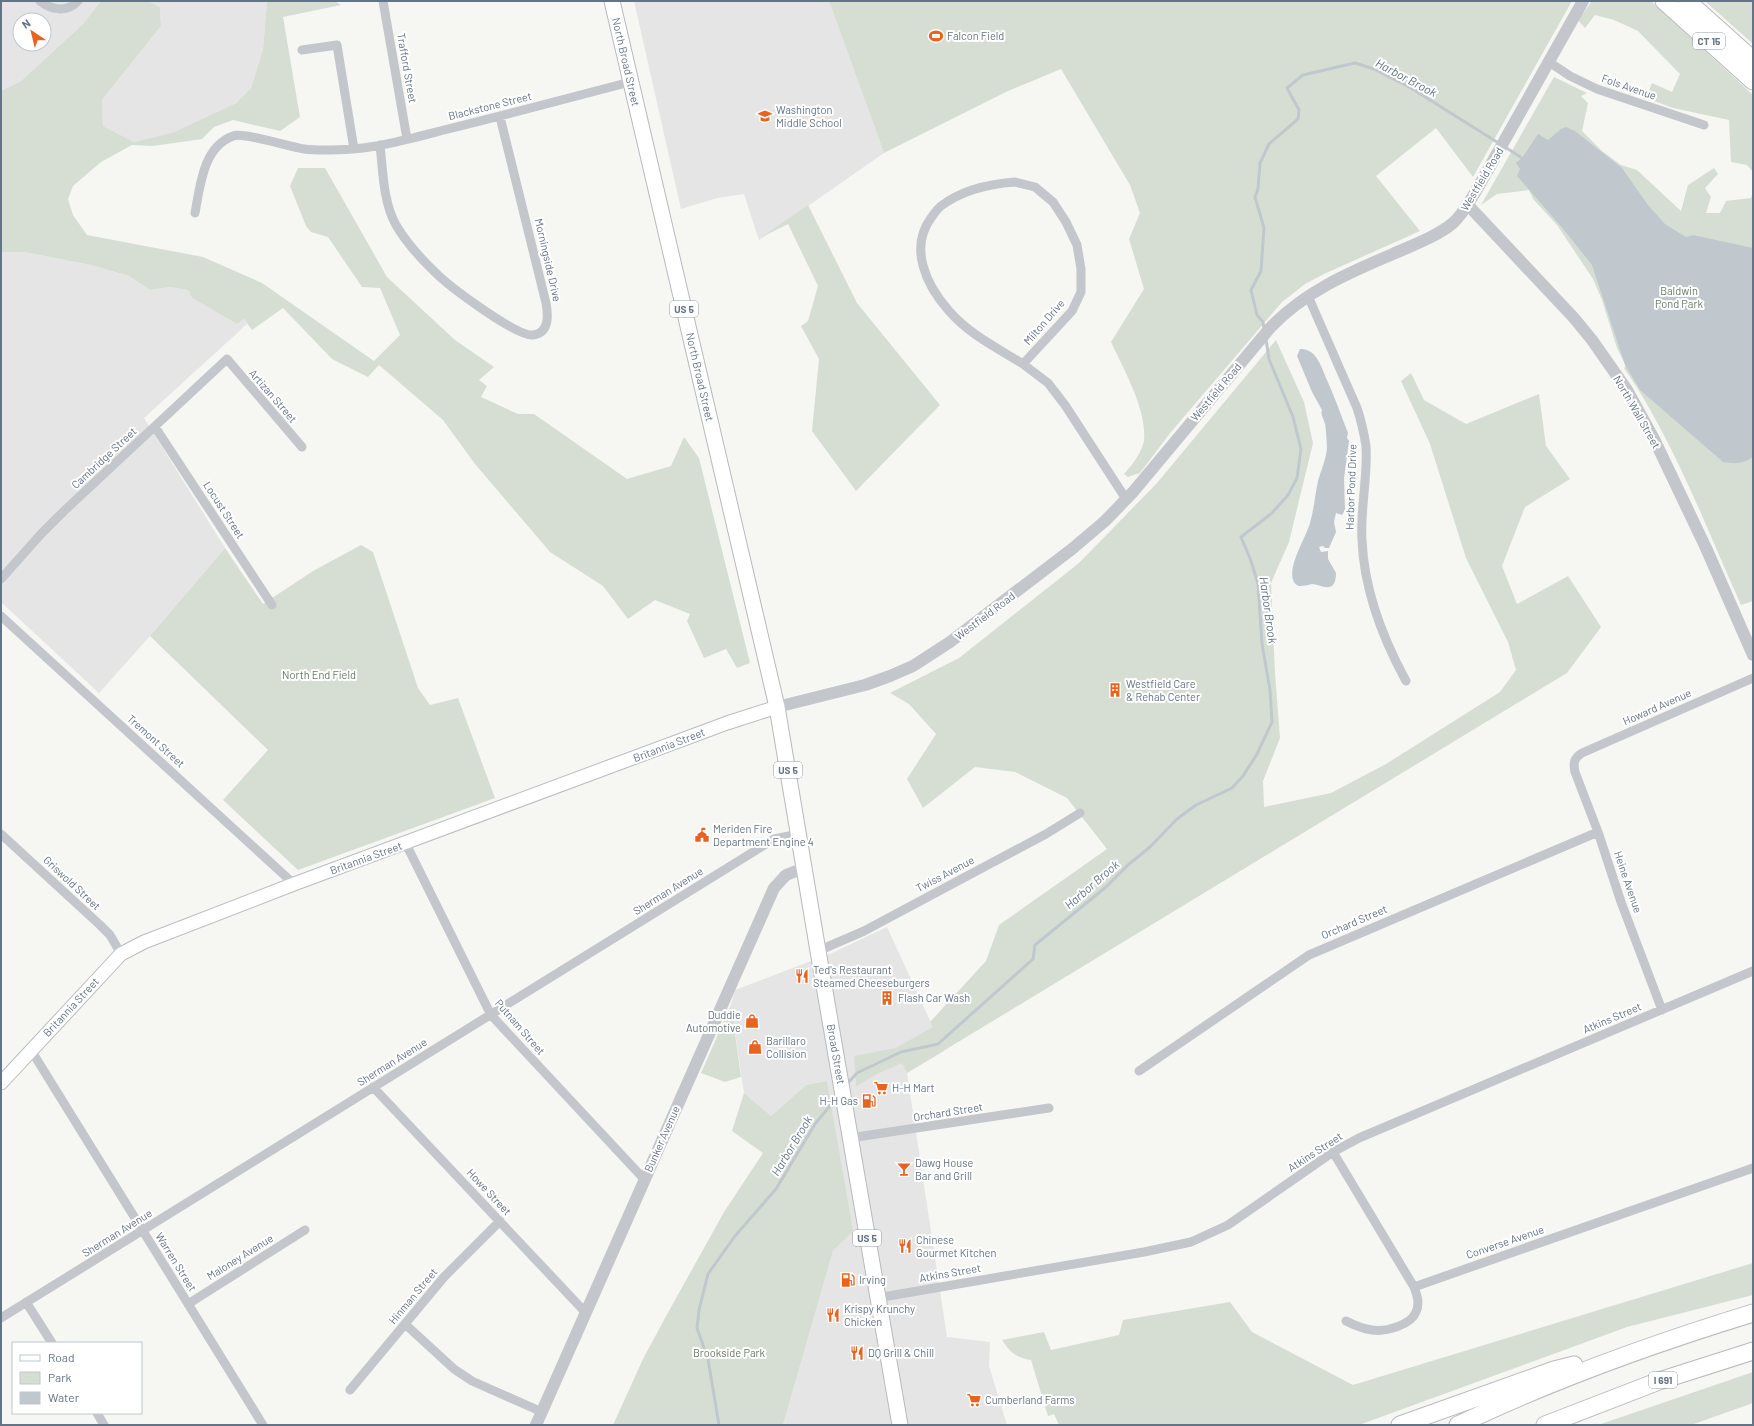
<svg xmlns="http://www.w3.org/2000/svg" width="1754" height="1426" viewBox="0 0 1754 1426" font-family="Barlow,sans-serif">
<style>
.built{fill:#e4e5e4;fill-rule:evenodd}
.green{fill:#d6ded4}
.water{fill:#c0c8ce}
.lines{fill:none;stroke-linecap:round;stroke-linejoin:round}
.stream{stroke:#c0c8ce;stroke-width:3}
.secondary-casing{stroke:#b8bcc1;stroke-width:15}
.primary-casing{stroke:#b6babe;stroke-width:17}
.motorway-casing{stroke:#b8babe;stroke-width:19}
.minor{stroke:#c3c6ca;stroke-width:9}
.tertiary{stroke:#c3c6ca;stroke-width:12}
.secondary{stroke:#fff;stroke-width:13}
.primary{stroke:#fff;stroke-width:15}
.motorway{stroke:#fff;stroke-width:17}
.labels{text-anchor:middle;stroke-width:4;stroke-linejoin:round;paint-order:stroke}
.shield{fill:#fff;stroke:#929daa;stroke-width:1}
.shield-label{font-size:10px;font-weight:bold;fill:#647385}
.poi-label{font-size:11px;fill:#647385;stroke:#fff;text-anchor:start}
.street-label{font-size:11px;fill:#647385;stroke:#fff}
.park-label{font-size:11px;fill:#667c63;stroke:#fff}
.water-label{font-size:12px;font-style:italic;fill:#607581;stroke:#fff}
</style>
<rect width="100%" height="100%" fill="#f6f6f3"/>
<!-- built -->
<path class="built" d="M 1,1 L 101,1 L 83,24 L 21,81 L 1,91 ZM 20,20 L 44,20 L 44,44 L 20,44 Z
M 148,1 L 267,1 L 263,49 L 251,88 L 236,103 L 174,132 L 134,142 L 103,126 L 102,100 L 161,26 L 160,7 Z
M 634,1 L 829,1 L 884,153 L 759,240 L 744,194 L 717,198 L 681,209 Z
M 1,252 L 24,252 L 91,265 L 129,276 L 150,290 L 170,287 L 188,290 L 192,298 L 237,324 L 244,319 L 247,324 L 144,418 L 225,548 L 150,636 L 99,693 L 1,602 Z
M 887,927 L 944,1051 L 907,1073 L 947,1337 L 990,1342 L 989,1366 L 1007,1425 L 783,1425 L 833,1251 L 852,1231 L 827,1081 L 806,1085 L 771,1116 L 744,1093 L 731,1005 L 735,990 L 832,953 Z"/>
<!-- green -->
<path class="green" d="M 101,1 L 148,1 L 160,7 L 161,26 L 102,100 L 103,126 L 134,142 L 174,132 L 236,103 L 251,88 L 263,49 L 267,1 L 335,1 L 341,5 L 283,17 L 300,117 L 280,131 L 233,120 L 214,127 L 202,139 L 153,146 L 132,145 L 101,162 L 73,186 L 68,199 L 73,215 L 87,235 L 203,257 L 262,283 L 374,361 L 400,335 L 380,288 L 362,287 L 328,237 L 311,232 L 306,226 L 290,186 L 298,168 L 325,168 L 387,277 L 455,340 L 494,367 L 479,380 L 487,386 L 481,397 L 518,414 L 534,414 L 627,479 L 671,466 L 684,437 L 699,458 L 750,663 L 737,668 L 726,649 L 704,658 L 687,621 L 690,614 L 655,600 L 628,619 L 603,586 L 550,552 L 475,464 L 443,420 L 379,365 L 368,377 L 332,359 L 283,308 L 252,330 L 244,319 L 237,324 L 192,298 L 188,290 L 170,287 L 150,290 L 129,276 L 91,265 L 24,252 L 1,252 L 1,91 L 21,81 L 83,24 Z
M 829,1 L 1572,1 L 1473,177 L 1436,128 L 1376,176 L 1420,231 L 1324,274 L 1305,284 L 1282,302 L 1171,432 L 1140,473 L 1128,477 L 1124,474 C 1132,465 1142,453 1144,440 C 1147,410 1124,370 1111,342 L 1144,289 L 1129,239 L 1140,213 L 1130,185 L 1061,69 L 1008,91 L 884,153 Z
M 1592,1 L 1651,1 L 1753,95 L 1753,172 L 1747,165 L 1731,162 L 1729,120 L 1673,108 L 1646,98 L 1652,83 L 1672,92 L 1680,74 L 1638,31 L 1614,20 L 1595,15 L 1585,28 L 1578,20 Z
M 1705,1 L 1753,1 L 1753,44 Z
M 1554,77 L 1587,93 L 1581,96 L 1588,103 L 1582,131 L 1602,151 L 1621,165 L 1637,170 L 1681,211 L 1688,185 L 1714,168 L 1718,174 L 1705,188 L 1711,197 L 1706,213 L 1720,213 L 1726,201 L 1751,198 L 1753,192 L 1753,601 L 1741,605 C 1706,527 1672,437 1624,368 L 1626,366 L 1617,348 L 1602,300 L 1593,279 L 1557,225 L 1533,199 L 1529,190 L 1497,194 L 1481,205 Z
M 808,205 L 857,303 L 940,405 L 856,491 L 812,431 L 819,359 L 801,326 L 808,321 L 818,286 L 788,224 L 762,237 Z
M 1276,340 L 1304,402 L 1313,443 L 1289,542 L 1271,583 L 1275,673 L 1280,738 L 1263,781 L 1264,807 L 1331,793 L 1386,764 L 1500,692 L 1516,670 L 1508,642 L 1466,558 L 1430,444 L 1401,381 L 1411,373 L 1424,400 L 1466,424 L 1539,394 L 1546,446 L 1570,479 L 1525,507 L 1502,566 L 1517,604 L 1568,576 L 1601,627 L 1567,673 L 907,1073 L 902,1063 L 879,1073 L 856,1086 L 854,1056 L 896,1048 L 933,1027 L 930,1022 L 986,961 L 999,925 L 1107,849 L 1067,798 L 1015,772 L 975,767 L 923,808 L 907,779 L 936,734 L 909,704 L 890,693 L 959,658 L 1079,563 L 1157,483 Z
M 361,545 L 373,552 L 418,688 L 430,705 L 458,698 L 495,798 L 298,870 L 223,800 L 268,750 L 150,636 L 225,548 L 263,604 L 313,571 Z
M 731,1005 L 741,1077 L 725,1082 L 701,1073 Z
M 827,1081 L 853,1231 L 833,1251 L 783,1425 L 613,1425 L 643,1359 L 665,1318 L 724,1212 L 763,1153 L 732,1131 L 744,1093 L 771,1116 L 806,1085 Z
M 1753,1263 L 1753,1295 L 1627,1327 L 1359,1425 L 1059,1425 L 1054,1414 L 1048,1416 L 1031,1360 C 1015,1357 1011,1353 1002,1340 L 1044,1332 L 1051,1350 L 1119,1335 L 1123,1320 L 1230,1302 L 1252,1332 L 1353,1385 Z
M 1753,1372 L 1753,1403 L 1691,1425 L 1598,1425 Z"/>
<!-- water -->
<path class="water" d="M 1566,127 L 1575,131 L 1622,168 L 1648,205 L 1665,224 L 1686,237 L 1693,235 L 1753,248 L 1753,457 C 1743,464 1735,464 1723,462 L 1640,390 L 1625,365 L 1592,265 L 1564,230 L 1517,176 L 1520,169 L 1516,163 L 1522,158 L 1538,134 L 1548,140 L 1561,129 Z
M 1300,349 C 1317,348 1322,369 1327,380 C 1335,398 1341,415 1348,433 L 1347,438 L 1349,441 L 1344,478 L 1345,510 L 1342,515 L 1336,513 L 1334,522 L 1336,532 L 1329,548 L 1325,548 L 1323,546 L 1319,547 L 1321,552 L 1328,551 L 1328,559 L 1336,573 C 1336,596 1320,584 1312,584 C 1308,585 1304,586 1299,586 C 1280,578 1306,538 1310,523 C 1314,509 1315,495 1318,481 C 1321,470 1326,460 1327,448 C 1327,445 1326,427 1325,424 C 1324,419 1320,415 1322,410 L 1312,392 L 1297,356 Z"/>
<g class="lines">
<!-- stream -->
<path class="stream" d="M 1505,147 L 1525,160
M 1264,329 L 1263,322 L 1257,315 L 1251,290 L 1261,271 L 1264,228 L 1255,197 L 1258,189 L 1260,163 L 1269,144 L 1298,119 L 1299,110 L 1287,88 L 1303,75 L 1355,63 L 1374,69 L 1411,88 L 1500,144
M 846,1085 L 857,1073 L 901,1052 L 938,1044 L 1033,959 L 1035,945 L 1106,887 L 1128,865 L 1150,847 L 1177,819 L 1196,805 L 1232,788 L 1243,776 L 1257,754 L 1272,722 L 1270,690 L 1262,644 L 1258,584 L 1251,561 L 1241,537 L 1272,513 L 1288,495 L 1297,478 L 1301,449 L 1293,417 L 1269,359 L 1266,339
M 719,1425 L 708,1359 L 697,1328 L 699,1310 L 708,1274 L 735,1236 L 776,1189 L 815,1124 L 838,1096"/>
<defs>
<path id="secondary" d="M 1,1083 L 121,954 L 144,942 L 294,884 L 727,723 L 777,707"/>
<path id="primary" d="M 612,1 L 777,707 L 818,951 L 900,1425"/>
<path id="motorway" d="M 1664,1 L 1753,81
M 1687,1 L 1753,60
M 1400,1425 L 1554,1370 L 1574,1365
M 1458,1425 C 1554,1379 1652,1344 1753,1313
M 1545,1425 L 1659,1381 L 1753,1351"/>
</defs>
<!-- secondary casing -->
<use href="#secondary" class="secondary-casing"/>
<!-- primary casing -->
<use href="#primary" class="primary-casing"/>
<!-- motorway casing -->
<use href="#motorway" class="motorway-casing"/>
<!-- minor -->
<path class="minor" d="M 40,1 C 51,10 67,13 78,1
M 383,1 L 407,139
M 302,50 L 337,45 L 354,149
M 1549,62 L 1570,76 L 1597,89 L 1704,125
M 380,145 C 383,171 383,202 396,225 C 407,244 423,261 439,276 C 452,288 517,337 533,335 C 550,333 548,314 546,303 L 500,117
M 1015,182 L 1035,187 L 1053,202 L 1066,222 L 1077,245 L 1081,269 L 1081,292 L 1072,311 L 1023,364 C 997,348 969,334 949,311 C 926,285 909,248 931,218 C 934,214 937,209 941,206 C 962,190 988,184 1015,182 Z
M 195,213 C 200,186 203,147 233,136 C 244,132 289,147 304,149 C 320,151 337,150 353,149 C 385,146 417,137 448,129 C 509,114 569,98 630,82
M 1308,296 L 1357,408 C 1361,420 1364,433 1366,446 C 1368,477 1360,509 1362,540 C 1364,590 1382,637 1406,681
M 1023,364 L 1048,383 L 1065,405 L 1126,499
M 155,427 L 272,605
M 1,579 L 41,534 L 64,511 L 227,359 L 302,447
M 1,616 L 294,884
M 1,834 L 100,925 L 110,935 L 121,954
M 406,844 L 491,1015 L 644,1179
M 818,951 L 864,931 L 1046,834 L 1080,813
M 1662,1010 L 1621,902 L 1598,832 L 1575,772 C 1573,763 1574,758 1582,753 L 1753,678
M 31,1050 L 263,1425
M 1139,1071 L 1309,955 L 1598,832
M 373,1087 L 586,1313
M 850,1138 L 1049,1108
M 1333,1152 L 1414,1287 C 1417,1295 1420,1303 1416,1312 C 1411,1325 1386,1332 1372,1330 C 1363,1329 1354,1325 1346,1321
M 1414,1287 L 1753,1168
M 877,1298 L 1144,1252 L 1191,1242 L 1228,1225 L 1333,1152 L 1359,1138 L 1753,971
M 26,1302 L 52,1343
M 188,1304 L 305,1230
M 1,1318 L 774,839 L 799,834
M 405,1324 L 454,1369 L 472,1381 L 542,1412
M 350,1390 L 444,1277 L 500,1221
M 97,1413 L 104,1425"/>
<!-- tertiary -->
<path class="tertiary" d="M 1467,204 L 1574,318 L 1592,340 L 1627,390 L 1655,441 L 1706,548 L 1753,655
M 777,707 L 865,685 L 890,676 L 913,666 L 950,642 L 1072,549 L 1105,521 L 1133,492 L 1270,328 C 1304,292 1348,273 1393,254 C 1413,245 1436,237 1453,223 C 1463,214 1469,202 1476,191 L 1583,1
M 536,1425 L 774,888 L 786,875 L 804,868"/>
<!-- secondary -->
<use href="#secondary" class="secondary"/>
<!-- primary -->
<use href="#primary" class="primary"/>
<!-- motorway -->
<use href="#motorway" class="motorway"/>
</g>
<!-- icons -->
<defs>
<symbol id="stadium-bare" viewBox="-9 -9 18 18"><path d="M0-5a6.5 5 0 1 0 0 10a6.5 5 0 1 0 0-10ZM-3.5-1.8h7v3.6h-7Z" fill="#e96320" stroke="#fff" stroke-width="2.5" paint-order="stroke"/></symbol>
<symbol id="school-bare" viewBox="-9 -9 18 18"><path d="M0-5L7-2L0 1L-7-2ZM-4 1L0 2.5L4 1V4Q0 6-4 4Z" fill="#e96320" stroke="#fff" stroke-width="2.5" paint-order="stroke"/></symbol>
<symbol id="building-bare" viewBox="-9 -9 18 18"><path d="M-4-6H4V6H1V3H-1V6H-4ZM-2.5-4.3h1.7v1.8h-1.7ZM.8-4.3h1.7v1.8H.8ZM-2.5-1h1.7V.8h-1.7ZM.8-1h1.7V.8H.8Z" fill="#e96320" stroke="#fff" stroke-width="2.5" paint-order="stroke"/></symbol>
<symbol id="civic-bare" viewBox="-9 -9 18 18"><path d="M-.6-6.5H3V-4.5H.6V-3L4-1V1h2V6H-6V1h2V-1L-.6-3ZM-1.2 2.5V6h2.4V2.5Z" fill="#e96320" stroke="#fff" stroke-width="2.5" paint-order="stroke"/></symbol>
<symbol id="restaurant-bare" viewBox="-9 -9 18 18"><path d="M-5-6h1v4h1v-4h1v4h1v-4h1v5L-1.5 .5V6h-2V.5L-5-1ZM5-6V6H3V1.5H1.5Q1.5-4 5-6Z" fill="#e96320" stroke="#fff" stroke-width="2.5" paint-order="stroke"/></symbol>
<symbol id="shop-bare" viewBox="-9 -9 18 18"><path d="M-5-2.5h2.3a2.7 3.5 0 0 1 5.4 0H5L5.5 6h-11ZM-1.5-2.5h3a1.5 2.3 0 0 0-3 0Z" fill="#e96320" stroke="#fff" stroke-width="2.5" paint-order="stroke"/></symbol>
<symbol id="supermarket-bare" viewBox="-9 -9 18 18"><path d="M-6-5.5h2.5l.6 2H6L4.5 2H-2.5L-4.4-4H-6ZM-1.5 3.2a1.3 1.3 0 1 0 .1 0ZM3 3.2a1.3 1.3 0 1 0 .1 0Z" fill="#e96320" stroke="#fff" stroke-width="2.5" paint-order="stroke"/></symbol>
<symbol id="fuel-bare" viewBox="-9 -9 18 18"><path d="M-5.5-6h7V0h2V4h1.3V-2.5L3-4.5l.8-.8L6-3V5H2.5V1h-1V6h-7ZM-4.2-4.7v3.2H.2V-4.7Z" fill="#e96320" stroke="#fff" stroke-width="2.5" paint-order="stroke"/></symbol>
<symbol id="bar-bare" viewBox="-9 -9 18 18"><path d="M-6-5H6L.8 .8V4.5H3.5V6h-7V4.5H-.8V.8Z" fill="#e96320" stroke="#fff" stroke-width="2.5" paint-order="stroke"/></symbol>
</defs>
<g fill-rule="evenodd">
<use href="#stadium-bare" x="926" y="26" width="20" height="20"/>
<use href="#school-bare" x="755" y="106" width="20" height="20"/>
<use href="#building-bare" x="1105" y="680" width="20" height="20"/>
<use href="#civic-bare" x="692" y="825" width="20" height="20"/>
<use href="#restaurant-bare" x="792" y="966" width="20" height="20"/>
<use href="#building-bare" x="877" y="988" width="20" height="20"/>
<use href="#shop-bare" x="742" y="1011" width="20" height="20"/>
<use href="#shop-bare" x="745" y="1037" width="20" height="20"/>
<use href="#supermarket-bare" x="871" y="1078" width="20" height="20"/>
<use href="#fuel-bare" x="859" y="1091" width="20" height="20"/>
<use href="#bar-bare" x="894" y="1159" width="20" height="20"/>
<use href="#restaurant-bare" x="895" y="1236" width="20" height="20"/>
<use href="#fuel-bare" x="838" y="1270" width="20" height="20"/>
<use href="#restaurant-bare" x="823" y="1305" width="20" height="20"/>
<use href="#restaurant-bare" x="847" y="1343" width="20" height="20"/>
<use href="#supermarket-bare" x="964" y="1390" width="20" height="20"/>
</g>
<g class="labels">
<!-- shield labels -->
<g class="shield">
<rect x="1693" y="33" width="32" height="16" rx="3"/>
<rect x="670" y="301" width="28" height="16" rx="3"/>
<rect x="774" y="762" width="28" height="16" rx="3"/>
<rect x="853" y="1230" width="28" height="16" rx="3"/>
<rect x="1649" y="1372" width="28" height="16" rx="3"/>
</g>
<g class="shield-label">
<text x="1709" y="45">CT 15</text>
<text x="684" y="313">US 5</text>
<text x="788" y="774">US 5</text>
<text x="867" y="1242">US 5</text>
<text x="1663" y="1384">I 691</text>
</g>
<!-- poi labels -->
<g class="poi-label">
<text x="947" y="40">Falcon Field</text>
<text x="776" y="114">Washington<tspan x="776" dy="13">Middle School</tspan></text>
<text x="1126" y="688">Westfield Care<tspan x="1126" dy="13">&amp; Rehab Center</tspan></text>
<text x="713" y="833">Meriden Fire<tspan x="713" dy="13">Department Engine 4</tspan></text>
<text x="813" y="974">Ted's Restaurant<tspan x="813" dy="13">Steamed Cheeseburgers</tspan></text>
<text x="898" y="1002">Flash Car Wash</text>
<text x="741" y="1019" text-anchor="end">Duddie<tspan x="741" dy="13">Automotive</tspan></text>
<text x="766" y="1045">Barillaro<tspan x="766" dy="13">Collision</tspan></text>
<text x="892" y="1092">H-H Mart</text>
<text x="858" y="1105" text-anchor="end">H-H Gas</text>
<text x="915" y="1167">Dawg House<tspan x="915" dy="13">Bar and Grill</tspan></text>
<text x="916" y="1244">Chinese<tspan x="916" dy="13">Gourmet Kitchen</tspan></text>
<text x="859" y="1284">Irving</text>
<text x="844" y="1313">Krispy Krunchy<tspan x="844" dy="13">Chicken</tspan></text>
<text x="868" y="1357">DQ Grill &amp; Chill</text>
<text x="985" y="1404">Cumberland Farms</text>
</g>
<!-- street labels -->
<g class="street-label">
<text transform="translate(626 62) rotate(77)" y="4">North Broad Street</text>
<text transform="translate(407 68) rotate(80)" y="4">Trafford Street</text>
<text transform="translate(1629 87) rotate(19)" y="4">Fols Avenue</text>
<text transform="translate(490 106) rotate(-14)" y="4">Blackstone Street</text>
<text transform="translate(1482 179) rotate(-59)" y="4">Westfield Road</text>
<text transform="translate(548 260) rotate(77)" y="4">Morningside Drive</text>
<text transform="translate(1044 322) rotate(-49)" y="4">Milton Drive</text>
<text transform="translate(700 377) rotate(77)" y="4">North Broad Street</text>
<text transform="translate(1216 392) rotate(-50)" y="4">Westfield Road</text>
<text transform="translate(273 396) rotate(49)" y="4">Artizan Street</text>
<text transform="translate(1637 412) rotate(60)" y="4">North Wall Street</text>
<text transform="translate(104 458) rotate(-43)" y="4">Cambridge Street</text>
<text transform="translate(1351 487) rotate(-88)" y="4">Harbor Pond Drive</text>
<text transform="translate(224 510) rotate(57)" y="4">Locust Street</text>
<text transform="translate(985 616) rotate(-37)" y="4">Westfield Road</text>
<text transform="translate(1657 707) rotate(-24)" y="4">Howard Avenue</text>
<text transform="translate(156 741) rotate(42)" y="4">Tremont Street</text>
<text transform="translate(669 745) rotate(-21)" y="4">Britannia Street</text>
<text transform="translate(366 858) rotate(-20)" y="4">Britannia Street</text>
<text transform="translate(945 874) rotate(-28)" y="4">Twiss Avenue</text>
<text transform="translate(1628 882) rotate(71)" y="4">Heine Avenue</text>
<text transform="translate(72 883) rotate(43)" y="4">Griswold Street</text>
<text transform="translate(668 891) rotate(-32)" y="4">Sherman Avenue</text>
<text transform="translate(1354 922) rotate(-23)" y="4">Orchard Street</text>
<text transform="translate(71 1007) rotate(-47)" y="4">Britannia Street</text>
<text transform="translate(1612 1018) rotate(-23)" y="4">Atkins Street</text>
<text transform="translate(520 1027) rotate(49)" y="4">Putnam Street</text>
<text transform="translate(836 1054) rotate(80)" y="4">Broad Street</text>
<text transform="translate(392 1062) rotate(-32)" y="4">Sherman Avenue</text>
<text transform="translate(948 1112) rotate(-9)" y="4">Orchard Street</text>
<text transform="translate(662 1139) rotate(-66)" y="4">Bunker Avenue</text>
<text transform="translate(1315 1152) rotate(-33)" y="4">Atkins Street</text>
<text transform="translate(489 1192) rotate(47)" y="4">Howe Street</text>
<text transform="translate(117 1233) rotate(-32)" y="4">Sherman Avenue</text>
<text transform="translate(1505 1242) rotate(-19)" y="4">Converse Avenue</text>
<text transform="translate(240 1257) rotate(-32)" y="4">Maloney Avenue</text>
<text transform="translate(176 1262) rotate(58)" y="4">Warren Street</text>
<text transform="translate(950 1273) rotate(-10)" y="4">Atkins Street</text>
<text transform="translate(413 1296) rotate(-50)" y="4">Hinman Street</text>
</g>
<!-- park labels -->
<g class="park-label">
<text x="1679" y="295">Baldwin<tspan x="1679" dy="13">Pond Park</tspan></text>
<text x="319" y="679">North End Field</text>
<text x="729" y="1357">Brookside Park</text>
</g>
<!-- water labels -->
<g class="water-label">
<text transform="translate(1406 78) rotate(28)" y="4">Harbor Brook</text>
<text transform="translate(1268 610) rotate(82)" y="4">Harbor Brook</text>
<text transform="translate(1092 885) rotate(-41)" y="4">Harbor Brook</text>
<text transform="translate(792 1146) rotate(-59)" y="4">Harbor Brook</text>
</g>
</g>
<!-- border -->
<rect width="1754" height="1426" fill="none" stroke="#647385" stroke-width="4"/>
<!-- legend -->
<rect x="12" y="1342" width="130" height="72" fill="#ffffff" stroke="#c1c7ce"/>
<rect x="20" y="1355" width="20" height="6" fill="#ffffff" stroke="#c1c7ce"/>
<text x="48" y="1362" font-size="12" fill="#647385">Road</text>
<rect x="20" y="1372" width="20" height="12" fill="#d6ded4" stroke="#c1c7ce"/>
<text x="48" y="1382" font-size="12" fill="#647385">Park</text>
<rect x="20" y="1392" width="20" height="12" fill="#c0c8ce" stroke="#c1c7ce"/>
<text x="48" y="1402" font-size="12" fill="#647385">Water</text>
<!-- north arrow -->
<g transform="translate(32 32) rotate(325)"><circle r="19" fill="#ffffff" stroke="#c1c7ce"/>
<path d="M0-3L7 15L0 10L-7 15Z" fill="#e96320"/>
<text y="-6" font-size="11" font-weight="bold" text-anchor="middle" fill="#647385">N</text>
</g>
</svg>
